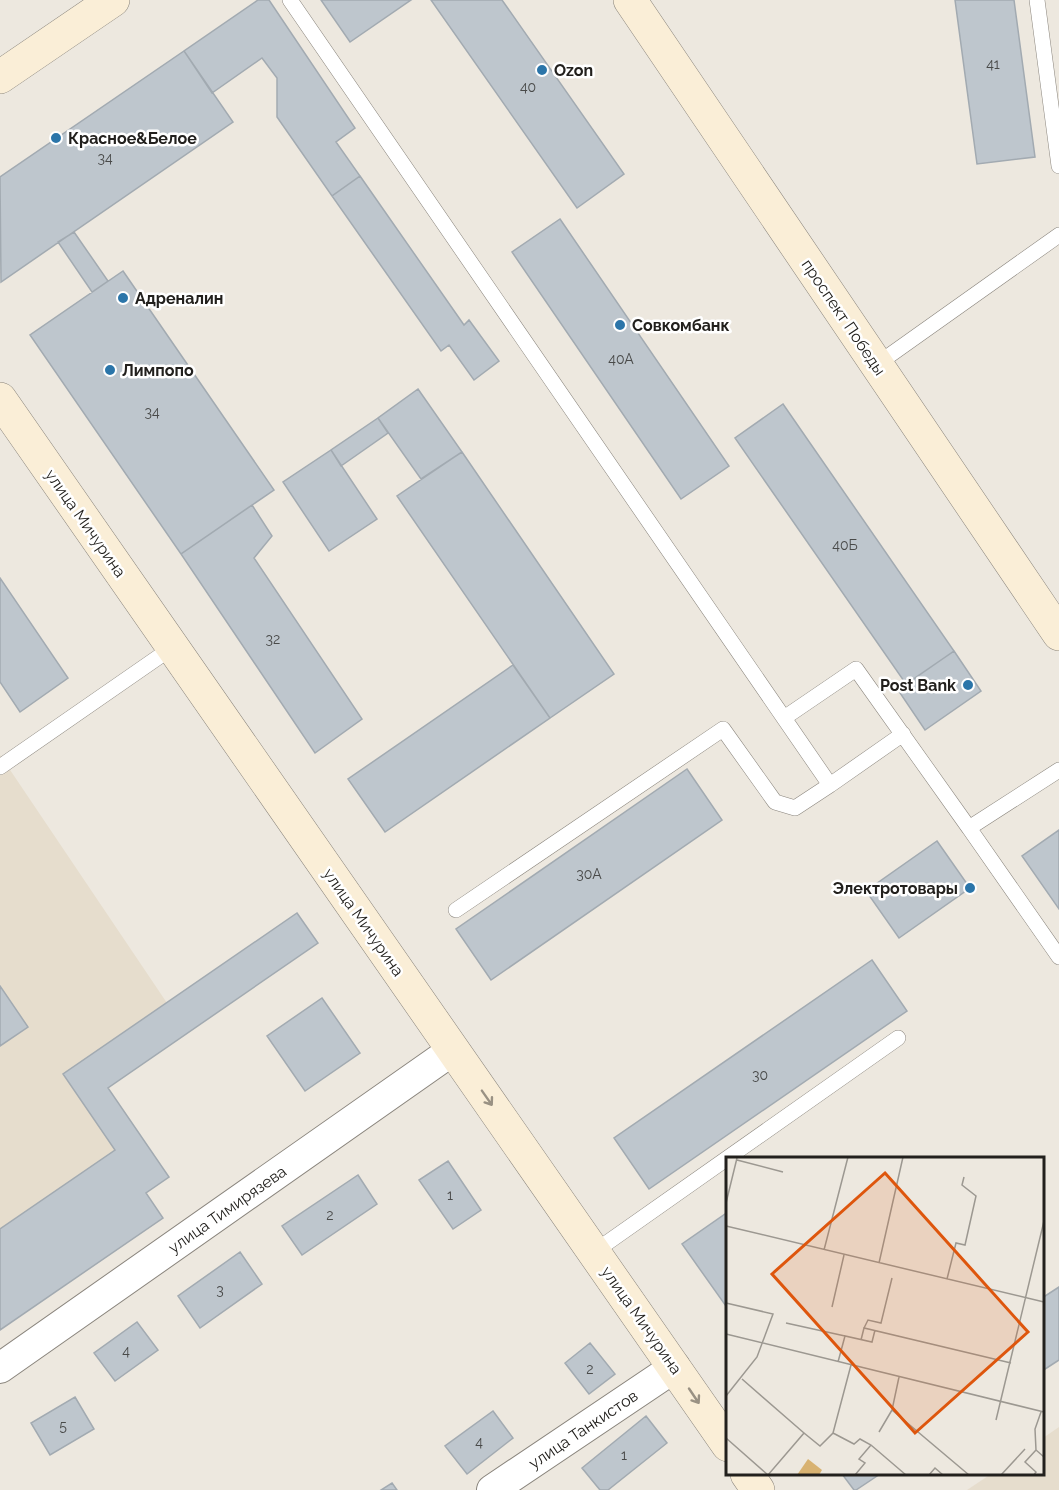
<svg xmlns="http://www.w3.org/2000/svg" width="1059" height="1490" viewBox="0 0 1059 1490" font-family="Raleway,sans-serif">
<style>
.built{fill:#e6ddcd}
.building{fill:#bec6cd;stroke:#a2aab1;stroke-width:1.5}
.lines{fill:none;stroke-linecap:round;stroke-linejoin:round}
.lane-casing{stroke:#8a857d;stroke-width:16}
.street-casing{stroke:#8a857d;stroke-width:32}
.secondary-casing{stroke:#8a857d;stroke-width:34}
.lane{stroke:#fff;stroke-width:15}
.street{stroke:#fff;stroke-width:30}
.secondary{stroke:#faeed7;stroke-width:33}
.oneway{stroke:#999183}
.poi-dot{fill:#2b75a9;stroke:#fff;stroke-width:2}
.labels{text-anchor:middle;stroke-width:5;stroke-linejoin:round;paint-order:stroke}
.number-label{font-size:14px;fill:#494a49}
.poi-label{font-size:16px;font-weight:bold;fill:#22201d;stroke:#fff;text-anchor:start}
.street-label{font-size:16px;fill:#22201d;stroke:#fff}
.inset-road{fill:none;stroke:#9c9891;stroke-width:1.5}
.view{fill:#de560d;fill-opacity:0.15;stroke:#de560d;stroke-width:3}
.inset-edge{fill:none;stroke:#22201d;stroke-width:3}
</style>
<rect width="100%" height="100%" fill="#ede8df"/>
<!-- built -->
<path class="built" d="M 0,755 L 167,1003 L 63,1074 L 163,1218 L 0,1330 Z
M 1059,1427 L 1059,1490 L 967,1490 L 991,1474 L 1042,1474 L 1043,1438 Z"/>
<!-- building -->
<path class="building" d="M 258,0 L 269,0 L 355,128 L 336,142 L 360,176 L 332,196 L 277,117 L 277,78 L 262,58 L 212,93 L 184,51 Z
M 321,0 L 411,0 L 350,42 Z
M 431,0 L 502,0 L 624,174 L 577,208 Z
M 955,0 L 1014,0 L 1035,157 L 977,164 Z
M 184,51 L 233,122 L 1,282 L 0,177 Z
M 360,176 L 464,325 L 469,320 L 499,361 L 474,380 L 449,345 L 441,351 L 332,196 Z
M 560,219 L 729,466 L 681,499 L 512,252 Z
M 74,232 L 108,281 L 92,292 L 58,242 Z
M 123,271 L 274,490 L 181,554 L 30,335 Z
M 418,389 L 462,452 L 421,479 L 378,418 Z
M 783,404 L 954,651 L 906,684 L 735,438 Z
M 378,418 L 388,433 L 341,466 L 331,450 Z
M 331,450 L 377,519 L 329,551 L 283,482 Z
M 462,452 L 614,674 L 550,718 L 397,496 Z
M 252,505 L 272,536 L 254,558 L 362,719 L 315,753 L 181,554 Z
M 0,578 L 68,678 L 20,712 L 0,682 Z
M 954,651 L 981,691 L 925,730 L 898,690 Z
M 513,665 L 550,718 L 385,832 L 348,779 Z
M 687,769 L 722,820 L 491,980 L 456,929 Z
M 1059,830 L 1059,909 L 1022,856 Z
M 937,841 L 970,888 L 899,938 L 866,891 Z
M 297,913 L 318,943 L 108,1088 L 169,1177 L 146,1193 L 163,1218 L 0,1330 L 0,1229 L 115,1150 L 63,1074 Z
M 872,960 L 907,1011 L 649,1189 L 614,1138 Z
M 0,986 L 28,1027 L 0,1046 Z
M 322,998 L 360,1053 L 305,1091 L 267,1036 Z
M 448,1161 L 481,1210 L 453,1229 L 419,1180 Z
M 358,1175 L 377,1204 L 302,1255 L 282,1226 Z
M 728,1212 L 728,1309 L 682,1244 Z
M 240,1252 L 262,1284 L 200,1328 L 178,1296 Z
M 1059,1287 L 1059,1360 L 1042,1371 L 1042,1298 Z
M 137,1322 L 158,1350 L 115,1381 L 94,1353 Z
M 590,1343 L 615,1374 L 589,1394 L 565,1363 Z
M 75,1397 L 94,1429 L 50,1455 L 31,1423 Z
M 493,1411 L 513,1438 L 467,1474 L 445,1446 Z
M 646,1416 L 667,1443 L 608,1490 L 600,1490 L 582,1468 Z
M 842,1474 L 880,1474 L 856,1490 L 854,1490 Z
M 392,1483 L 397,1490 L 381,1490 Z"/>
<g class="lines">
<defs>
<path id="lane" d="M 290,0 L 830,785 L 903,734
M 1037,0 L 1059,166
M 876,365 L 1059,235
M 784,718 L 856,669 L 969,828 L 1059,770
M 0,767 L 173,647
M 969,828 L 1059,957
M 456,910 L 723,729 L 775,802 L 795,808 L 830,785
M 594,1252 L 898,1038"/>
<path id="street" d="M 0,1368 L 453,1050
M 492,1490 L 675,1367"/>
<path id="secondary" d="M 630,0 L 1059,634
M 0,77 L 113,0
M 0,399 L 728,1445
M 747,1474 L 758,1490"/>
</defs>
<!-- lane casing -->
<use href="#lane" class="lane-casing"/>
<!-- street casing -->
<use href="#street" class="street-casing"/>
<!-- secondary casing -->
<use href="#secondary" class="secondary-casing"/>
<!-- lane -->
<use href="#lane" class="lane"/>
<!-- street -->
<use href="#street" class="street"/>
<!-- secondary -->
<use href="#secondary" class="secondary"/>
</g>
<!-- one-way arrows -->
<defs><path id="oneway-shaft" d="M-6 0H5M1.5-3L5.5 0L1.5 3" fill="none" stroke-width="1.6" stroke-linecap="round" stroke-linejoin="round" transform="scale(1.5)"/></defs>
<g class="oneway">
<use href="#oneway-shaft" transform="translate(487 1098) rotate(55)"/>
<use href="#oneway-shaft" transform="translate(694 1396) rotate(56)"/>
</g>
<!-- markers -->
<g class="poi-dot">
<circle cx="542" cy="70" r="6"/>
<circle cx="56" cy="138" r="6"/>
<circle cx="123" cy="298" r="6"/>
<circle cx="620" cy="325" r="6"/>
<circle cx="110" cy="370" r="6"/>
<circle cx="968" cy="685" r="6"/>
<circle cx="970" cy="888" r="6"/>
</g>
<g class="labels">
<!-- number labels -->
<g class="number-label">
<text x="993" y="69">41</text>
<text x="528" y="92">40</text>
<text x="105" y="163">34</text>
<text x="621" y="364">40А</text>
<text x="152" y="417">34</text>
<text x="845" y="550">40Б</text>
<text x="273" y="644">32</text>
<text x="589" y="879">30А</text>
<text x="760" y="1080">30</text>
<text x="450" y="1200">1</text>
<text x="330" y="1220">2</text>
<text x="220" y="1295">3</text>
<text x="126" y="1356">4</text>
<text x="590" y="1374">2</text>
<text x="63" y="1431">5</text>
<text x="479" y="1447">4</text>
<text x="624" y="1460">1</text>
</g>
<!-- poi labels -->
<g class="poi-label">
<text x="554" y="76">Ozon</text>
<text x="68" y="144">Красное&amp;Белое</text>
<text x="135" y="304">Адреналин</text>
<text x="632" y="331">Совкомбанк</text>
<text x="122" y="376">Лимпопо</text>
<text x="956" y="691" text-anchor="end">Post Bank</text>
<text x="958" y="894" text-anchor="end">Электротовары</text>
</g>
<!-- street labels -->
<g class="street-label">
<text transform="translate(844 317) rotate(56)" y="6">проспект Победы</text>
<text transform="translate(86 523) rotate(55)" y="6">улица Мичурина</text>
<text transform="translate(364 922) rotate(55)" y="6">улица Мичурина</text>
<text transform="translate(227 1209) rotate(-35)" y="6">улица Тимирязева</text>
<text transform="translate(642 1320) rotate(55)" y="6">улица Мичурина</text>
<text transform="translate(583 1429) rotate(-34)" y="6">улица Танкистов</text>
</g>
</g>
<!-- overview -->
<g transform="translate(726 1157)">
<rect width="318" height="318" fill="#ede8df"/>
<path d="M 82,302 L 96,313 L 93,318 L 71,318 Z" fill="#d8b271"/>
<path class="inset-road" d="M 11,3 L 57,15M 0,46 L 11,1M 0,69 L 318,145M 98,93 L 122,0M 153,106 L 177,0M 221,122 L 230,86 L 239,88 L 250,39 L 236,28 L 238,20M 0,146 L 47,157 L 31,200 L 0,239M 106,150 L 118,98M 60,166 L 119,179M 138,171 L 142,163 L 155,166 L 166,121M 0,177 L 318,255M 135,183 L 138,171 L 285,206M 112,205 L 119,179 L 146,185 L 149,173M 173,220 L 166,253 L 243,318M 315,255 L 309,272 L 310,293 L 318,300M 270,263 L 318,64M 153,275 L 166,253M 78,276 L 94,289 L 107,276 L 125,208M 107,276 L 128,287 L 134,282 L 145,288 L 180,318M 0,281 L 42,318 L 78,276 L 16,222M 129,318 L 139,306 L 133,302 L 145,288M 203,318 L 209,311 L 217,318M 275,318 L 299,292M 308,318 L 310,315 L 299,305 L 310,293"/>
<path class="view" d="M 159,16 L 302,175 L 189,276 L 46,117 Z"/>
<rect width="318" height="318" class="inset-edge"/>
</g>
</svg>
